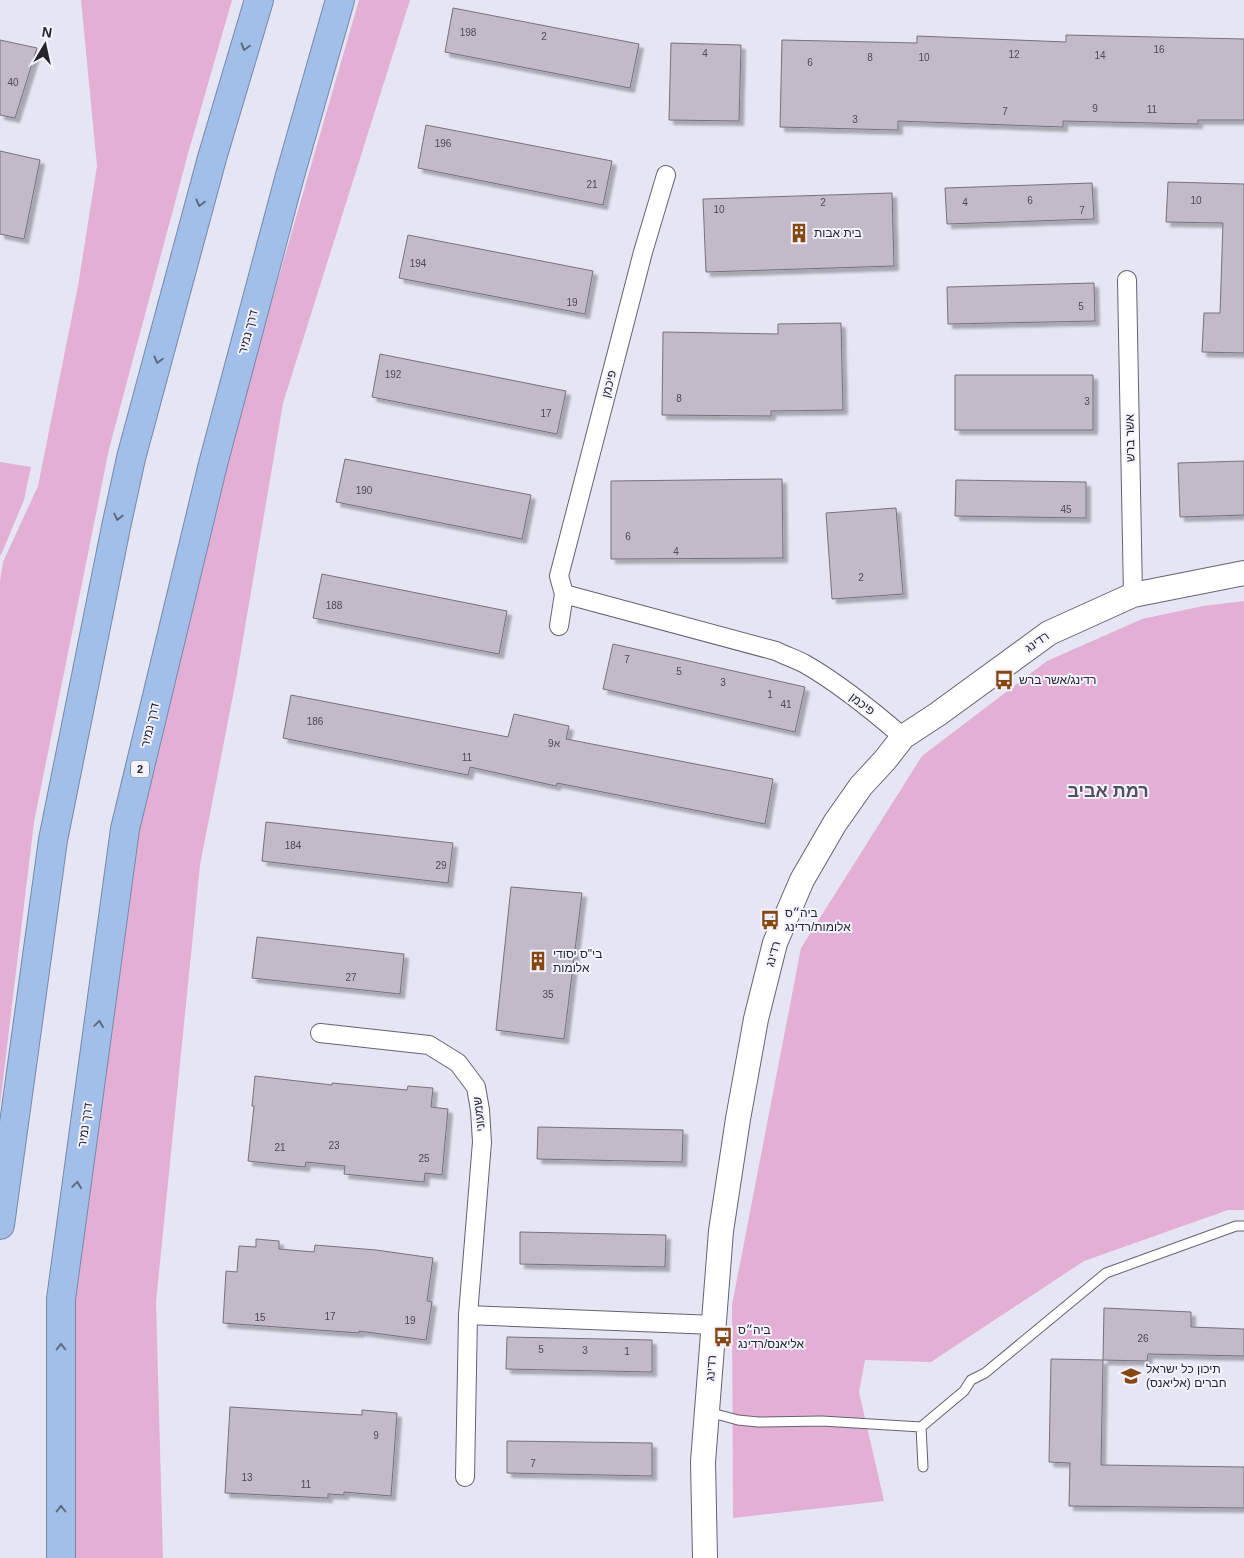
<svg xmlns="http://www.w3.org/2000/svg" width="1244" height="1558" viewBox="0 0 1244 1558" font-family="Arial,Heebo,sans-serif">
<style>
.green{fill:#e4afd5}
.building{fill:#c2bac8;stroke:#77707d;filter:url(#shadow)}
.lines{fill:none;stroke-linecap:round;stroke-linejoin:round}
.lane-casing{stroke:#636371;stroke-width:11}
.street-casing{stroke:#636371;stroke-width:20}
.secondary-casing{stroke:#636371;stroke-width:26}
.highway-casing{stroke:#7689a7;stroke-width:30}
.lane{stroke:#fff;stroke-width:9}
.street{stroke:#fff;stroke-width:18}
.secondary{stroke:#fff;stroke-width:24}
.highway{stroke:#a2bfea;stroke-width:28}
.oneway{stroke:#5d6a80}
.labels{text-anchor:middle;stroke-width:4;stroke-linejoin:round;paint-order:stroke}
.number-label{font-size:10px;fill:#4c4a52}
.shield{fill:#f2f3ff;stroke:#62636a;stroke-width:1}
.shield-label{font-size:11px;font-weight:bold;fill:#25252a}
.poi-label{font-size:12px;fill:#25252a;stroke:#f2f3ff;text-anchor:start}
.street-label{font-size:12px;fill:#25252a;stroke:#f2f3ff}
.district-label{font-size:18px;font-weight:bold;fill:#51515e;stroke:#f2f3ff}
</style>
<defs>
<filter id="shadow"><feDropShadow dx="4.5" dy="4.5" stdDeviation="1" flood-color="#0004"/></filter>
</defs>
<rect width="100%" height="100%" fill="#e5e5f4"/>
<!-- green -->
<path class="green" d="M 81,0 L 232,0 L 189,150 L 109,449 L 34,822 L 0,1105 L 0,581 L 3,562 L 38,486 L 78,286 L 97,166 Z
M 359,0 L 410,0 L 283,403 L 236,680 L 200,865 L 156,1302 L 163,1558 L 71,1558 L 72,1297 L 138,834 L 244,397 Z
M 0,462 L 31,467 L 24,500 L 1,555 L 0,555 Z
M 1244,601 L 1244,1210 L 1228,1210 L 1084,1261 L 931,1362 L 865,1360 L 859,1392 L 884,1501 L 733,1518 L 732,1305 L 801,948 L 922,756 L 1047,661 L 1142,619 L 1203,606 Z"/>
<!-- building -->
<path class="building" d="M 453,8 L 639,44 L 630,88 L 445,52 Z
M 1066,35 L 1244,39 L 1244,120 L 1198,120 L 1198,124 L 1063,121 L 1063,127 L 898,121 L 898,130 L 780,127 L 782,40 L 917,43 L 917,36 L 1066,42 Z
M 0,40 L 37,48 L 15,118 L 0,115 Z
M 671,43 L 741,45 L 739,121 L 669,120 Z
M 426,125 L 612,161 L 603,205 L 418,168 Z
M 0,151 L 40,160 L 24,239 L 0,234 Z
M 1168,182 L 1244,184 L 1244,353 L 1202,352 L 1204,313 L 1220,313 L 1223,223 L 1166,222 Z
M 1092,183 L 1094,219 L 947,224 L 945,188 Z
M 892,193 L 894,266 L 706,272 L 703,199 Z
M 408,235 L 593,271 L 585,314 L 399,278 Z
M 1094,283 L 1095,321 L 948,324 L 947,287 Z
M 841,323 L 843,410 L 771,411 L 771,416 L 662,415 L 663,332 L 778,334 L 778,324 Z
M 380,354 L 566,391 L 557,434 L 372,397 Z
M 955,375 L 1093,375 L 1093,430 L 955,430 Z
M 345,459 L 531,495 L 522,539 L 336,502 Z
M 1244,461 L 1244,515 L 1180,517 L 1178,463 Z
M 782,479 L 783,558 L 611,559 L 611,481 Z
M 956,480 L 1086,482 L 1086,518 L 955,516 Z
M 896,508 L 903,594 L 832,599 L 826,513 Z
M 322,574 L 507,611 L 499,654 L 313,618 Z
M 613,644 L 805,687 L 795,732 L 603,689 Z
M 291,695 L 508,737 L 514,714 L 569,726 L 566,739 L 773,779 L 765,824 L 557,783 L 556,786 L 470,767 L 468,775 L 283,738 Z
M 266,822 L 453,843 L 448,883 L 262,861 Z
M 511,887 L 582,893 L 564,1039 L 496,1030 Z
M 257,937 L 404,954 L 400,994 L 252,978 Z
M 255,1076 L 332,1085 L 332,1083 L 407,1090 L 408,1086 L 433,1088 L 431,1107 L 448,1109 L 442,1175 L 425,1173 L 424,1182 L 344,1174 L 345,1166 L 306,1162 L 305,1167 L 248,1161 L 254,1106 L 252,1106 Z
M 538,1127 L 683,1130 L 682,1162 L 537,1159 Z
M 520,1232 L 666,1235 L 665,1267 L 520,1264 Z
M 256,1239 L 279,1241 L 279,1249 L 314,1252 L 315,1245 L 376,1250 L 433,1258 L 427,1301 L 432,1302 L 426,1340 L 359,1331 L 359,1333 L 223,1323 L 226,1271 L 237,1272 L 239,1246 L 256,1247 Z
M 1104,1308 L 1191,1312 L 1191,1327 L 1244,1329 L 1244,1356 L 1148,1354 L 1147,1361 L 1103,1360 Z
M 507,1337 L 652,1340 L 652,1372 L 506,1369 Z
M 1051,1359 L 1103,1360 L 1101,1465 L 1244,1467 L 1244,1508 L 1069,1506 L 1070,1463 L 1049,1462 Z
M 230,1407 L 362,1415 L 362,1410 L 397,1413 L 391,1496 L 344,1492 L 344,1495 L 328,1494 L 328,1498 L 225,1493 Z
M 507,1441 L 652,1443 L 652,1476 L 507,1473 Z"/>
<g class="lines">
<defs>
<path id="lane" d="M 708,1412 L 738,1420 L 758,1422 L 822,1421 L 921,1427 L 923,1467
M 921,1427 L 964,1391 L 971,1380 L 985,1373 L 1106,1273 L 1236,1226 L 1244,1226"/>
<path id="street" d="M 1127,280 L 1133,595
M 564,594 L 776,651 C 786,656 796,659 805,664 C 840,684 873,711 903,737
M 559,626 L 564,594 L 559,576 L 643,252 L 666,175
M 320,1033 L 429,1045 L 458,1063 L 476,1087 L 480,1110 L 482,1142 L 468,1315 L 465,1477
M 468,1315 L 714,1325"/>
<path id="secondary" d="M 705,1558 L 703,1462 L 721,1231 L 738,1119 L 756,1019 L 775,943 L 802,880 L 835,823 L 861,786 L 885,760 L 903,737 L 938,714 L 1049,633 L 1133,595 L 1244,573"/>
<path id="highway" d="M 0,1225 L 53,840 L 116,527 L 131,458 L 212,158 L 259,0
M 61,1558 L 61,1299 L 125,829 L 213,464 L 289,179 L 340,0"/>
</defs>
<!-- lane casing -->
<use href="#lane" class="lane-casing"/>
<!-- street casing -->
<use href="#street" class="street-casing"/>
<!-- secondary casing -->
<use href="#secondary" class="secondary-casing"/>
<!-- highway casing -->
<use href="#highway" class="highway-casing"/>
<!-- lane -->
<use href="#lane" class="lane"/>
<!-- street -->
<use href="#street" class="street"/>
<!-- secondary -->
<use href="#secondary" class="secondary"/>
<!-- highway -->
<use href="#highway" class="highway"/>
</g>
<!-- one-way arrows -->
<defs><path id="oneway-chevron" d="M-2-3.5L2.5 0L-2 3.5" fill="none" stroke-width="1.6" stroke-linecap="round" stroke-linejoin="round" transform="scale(1.25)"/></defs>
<g class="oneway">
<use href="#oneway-chevron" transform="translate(245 47) rotate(106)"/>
<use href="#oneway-chevron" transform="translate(200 203) rotate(105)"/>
<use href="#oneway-chevron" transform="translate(158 360) rotate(105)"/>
<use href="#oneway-chevron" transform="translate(118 517) rotate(103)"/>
<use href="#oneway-chevron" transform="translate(99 1024) rotate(-82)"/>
<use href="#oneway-chevron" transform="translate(77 1185) rotate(-82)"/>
<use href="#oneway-chevron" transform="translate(61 1347) rotate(-90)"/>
<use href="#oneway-chevron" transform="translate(61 1509) rotate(-90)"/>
</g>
<!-- icons -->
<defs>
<symbol id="building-bare" viewBox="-9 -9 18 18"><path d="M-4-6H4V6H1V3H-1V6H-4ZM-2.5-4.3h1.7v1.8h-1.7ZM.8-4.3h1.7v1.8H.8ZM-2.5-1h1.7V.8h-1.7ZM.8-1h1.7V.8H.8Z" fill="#874710" stroke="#f2f3ff" stroke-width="2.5" paint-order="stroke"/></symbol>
<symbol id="bus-bare" viewBox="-9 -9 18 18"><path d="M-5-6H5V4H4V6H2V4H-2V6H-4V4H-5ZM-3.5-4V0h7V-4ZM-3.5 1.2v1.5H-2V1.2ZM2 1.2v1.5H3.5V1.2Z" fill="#874710" stroke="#f2f3ff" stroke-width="2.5" paint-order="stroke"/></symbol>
<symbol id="school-bare" viewBox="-9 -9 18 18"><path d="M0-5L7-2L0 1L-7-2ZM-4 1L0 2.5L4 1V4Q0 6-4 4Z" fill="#874710" stroke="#f2f3ff" stroke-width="2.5" paint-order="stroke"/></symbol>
</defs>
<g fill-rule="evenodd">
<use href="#building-bare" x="785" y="219" width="28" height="28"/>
<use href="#bus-bare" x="990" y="666" width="28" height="28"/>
<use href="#bus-bare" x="756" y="906" width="28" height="28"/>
<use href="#building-bare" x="524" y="947" width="28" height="28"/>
<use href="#bus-bare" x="709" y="1323" width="28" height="28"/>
<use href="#school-bare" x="1117" y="1362" width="28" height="28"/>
</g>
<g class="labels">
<!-- number labels -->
<g class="number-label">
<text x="468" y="36">198</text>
<text x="544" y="40">2</text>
<text x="1159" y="53">16</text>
<text x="705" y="57">4</text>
<text x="1014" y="58">12</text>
<text x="1100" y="59">14</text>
<text x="870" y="61">8</text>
<text x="924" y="61">10</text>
<text x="810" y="66">6</text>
<text x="13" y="86">40</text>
<text x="1095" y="112">9</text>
<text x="1152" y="113">11</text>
<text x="1005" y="115">7</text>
<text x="855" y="123">3</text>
<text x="443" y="147">196</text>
<text x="592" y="188">21</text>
<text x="1030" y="204">6</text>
<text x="1196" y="204">10</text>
<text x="823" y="206">2</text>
<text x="965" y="206">4</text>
<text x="719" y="213">10</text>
<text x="1082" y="214">7</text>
<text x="418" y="267">194</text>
<text x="572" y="306">19</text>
<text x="1081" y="310">5</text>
<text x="393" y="378">192</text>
<text x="679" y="402">8</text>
<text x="1087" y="405">3</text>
<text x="546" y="417">17</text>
<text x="364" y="494">190</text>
<text x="1066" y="513">45</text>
<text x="628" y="540">6</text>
<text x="676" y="555">4</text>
<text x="861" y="581">2</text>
<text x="334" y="609">188</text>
<text x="627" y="663">7</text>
<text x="679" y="675">5</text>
<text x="723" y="686">3</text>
<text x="770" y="698">1</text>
<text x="786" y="708">41</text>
<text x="315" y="725">186</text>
<text x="554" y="747">9א</text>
<text x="467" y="761">11</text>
<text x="293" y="849">184</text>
<text x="441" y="869">29</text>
<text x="351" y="981">27</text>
<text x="548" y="998">35</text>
<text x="334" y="1149">23</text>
<text x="280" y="1151">21</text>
<text x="424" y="1162">25</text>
<text x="330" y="1320">17</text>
<text x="260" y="1321">15</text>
<text x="410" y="1324">19</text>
<text x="1143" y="1342">26</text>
<text x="541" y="1353">5</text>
<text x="585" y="1354">3</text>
<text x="627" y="1355">1</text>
<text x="376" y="1439">9</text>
<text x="533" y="1467">7</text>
<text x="247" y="1481">13</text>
<text x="306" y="1488">11</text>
</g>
<!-- shield labels -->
<rect class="shield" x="131" y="760.5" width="18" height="17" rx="4"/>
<g class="shield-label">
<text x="140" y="773">2</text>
</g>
<!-- poi labels -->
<g class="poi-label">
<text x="814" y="237">בית אבות</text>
<text x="1019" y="684">רדינג/אשר ברש</text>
<text x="785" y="917">ביה״ס<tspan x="785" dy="14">אלומות/רדינג</tspan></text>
<text x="553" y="958">בי"ס יסודי<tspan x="553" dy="14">אלומות</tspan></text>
<text x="738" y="1334">ביה״ס<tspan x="738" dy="14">אליאנס/רדינג</tspan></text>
<text x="1146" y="1373">תיכון כל ישראל<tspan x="1146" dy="14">חברים (אליאנס)</tspan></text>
</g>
<!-- street labels -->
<g class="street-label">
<text transform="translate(248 332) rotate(-75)" y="4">דרך נמיר</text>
<text transform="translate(609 384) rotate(-76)" y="4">פיכמן</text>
<text transform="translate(1130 438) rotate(-91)" y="4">אשר ברש</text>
<text transform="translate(1037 642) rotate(-35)" y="4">רדינג</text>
<text transform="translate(862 704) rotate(37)" y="4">פיכמן</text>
<text transform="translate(150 725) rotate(-77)" y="4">דרך נמיר</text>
<text transform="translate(773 954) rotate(-74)" y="4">רדינג</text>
<text transform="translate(479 1114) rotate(-96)" y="4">שמעוני</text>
<text transform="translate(85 1125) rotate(-82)" y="4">דרך נמיר</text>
<text transform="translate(711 1368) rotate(-86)" y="4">רדינג</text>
</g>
<!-- district labels -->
<g class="district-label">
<text x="1108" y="797">רמת אביב</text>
</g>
</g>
<!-- north arrow -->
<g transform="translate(45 45) rotate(9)" stroke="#f2f3ff" stroke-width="4" paint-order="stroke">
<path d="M0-4L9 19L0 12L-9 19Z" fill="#25252a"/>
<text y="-8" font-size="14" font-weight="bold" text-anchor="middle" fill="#25252a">N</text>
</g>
</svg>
